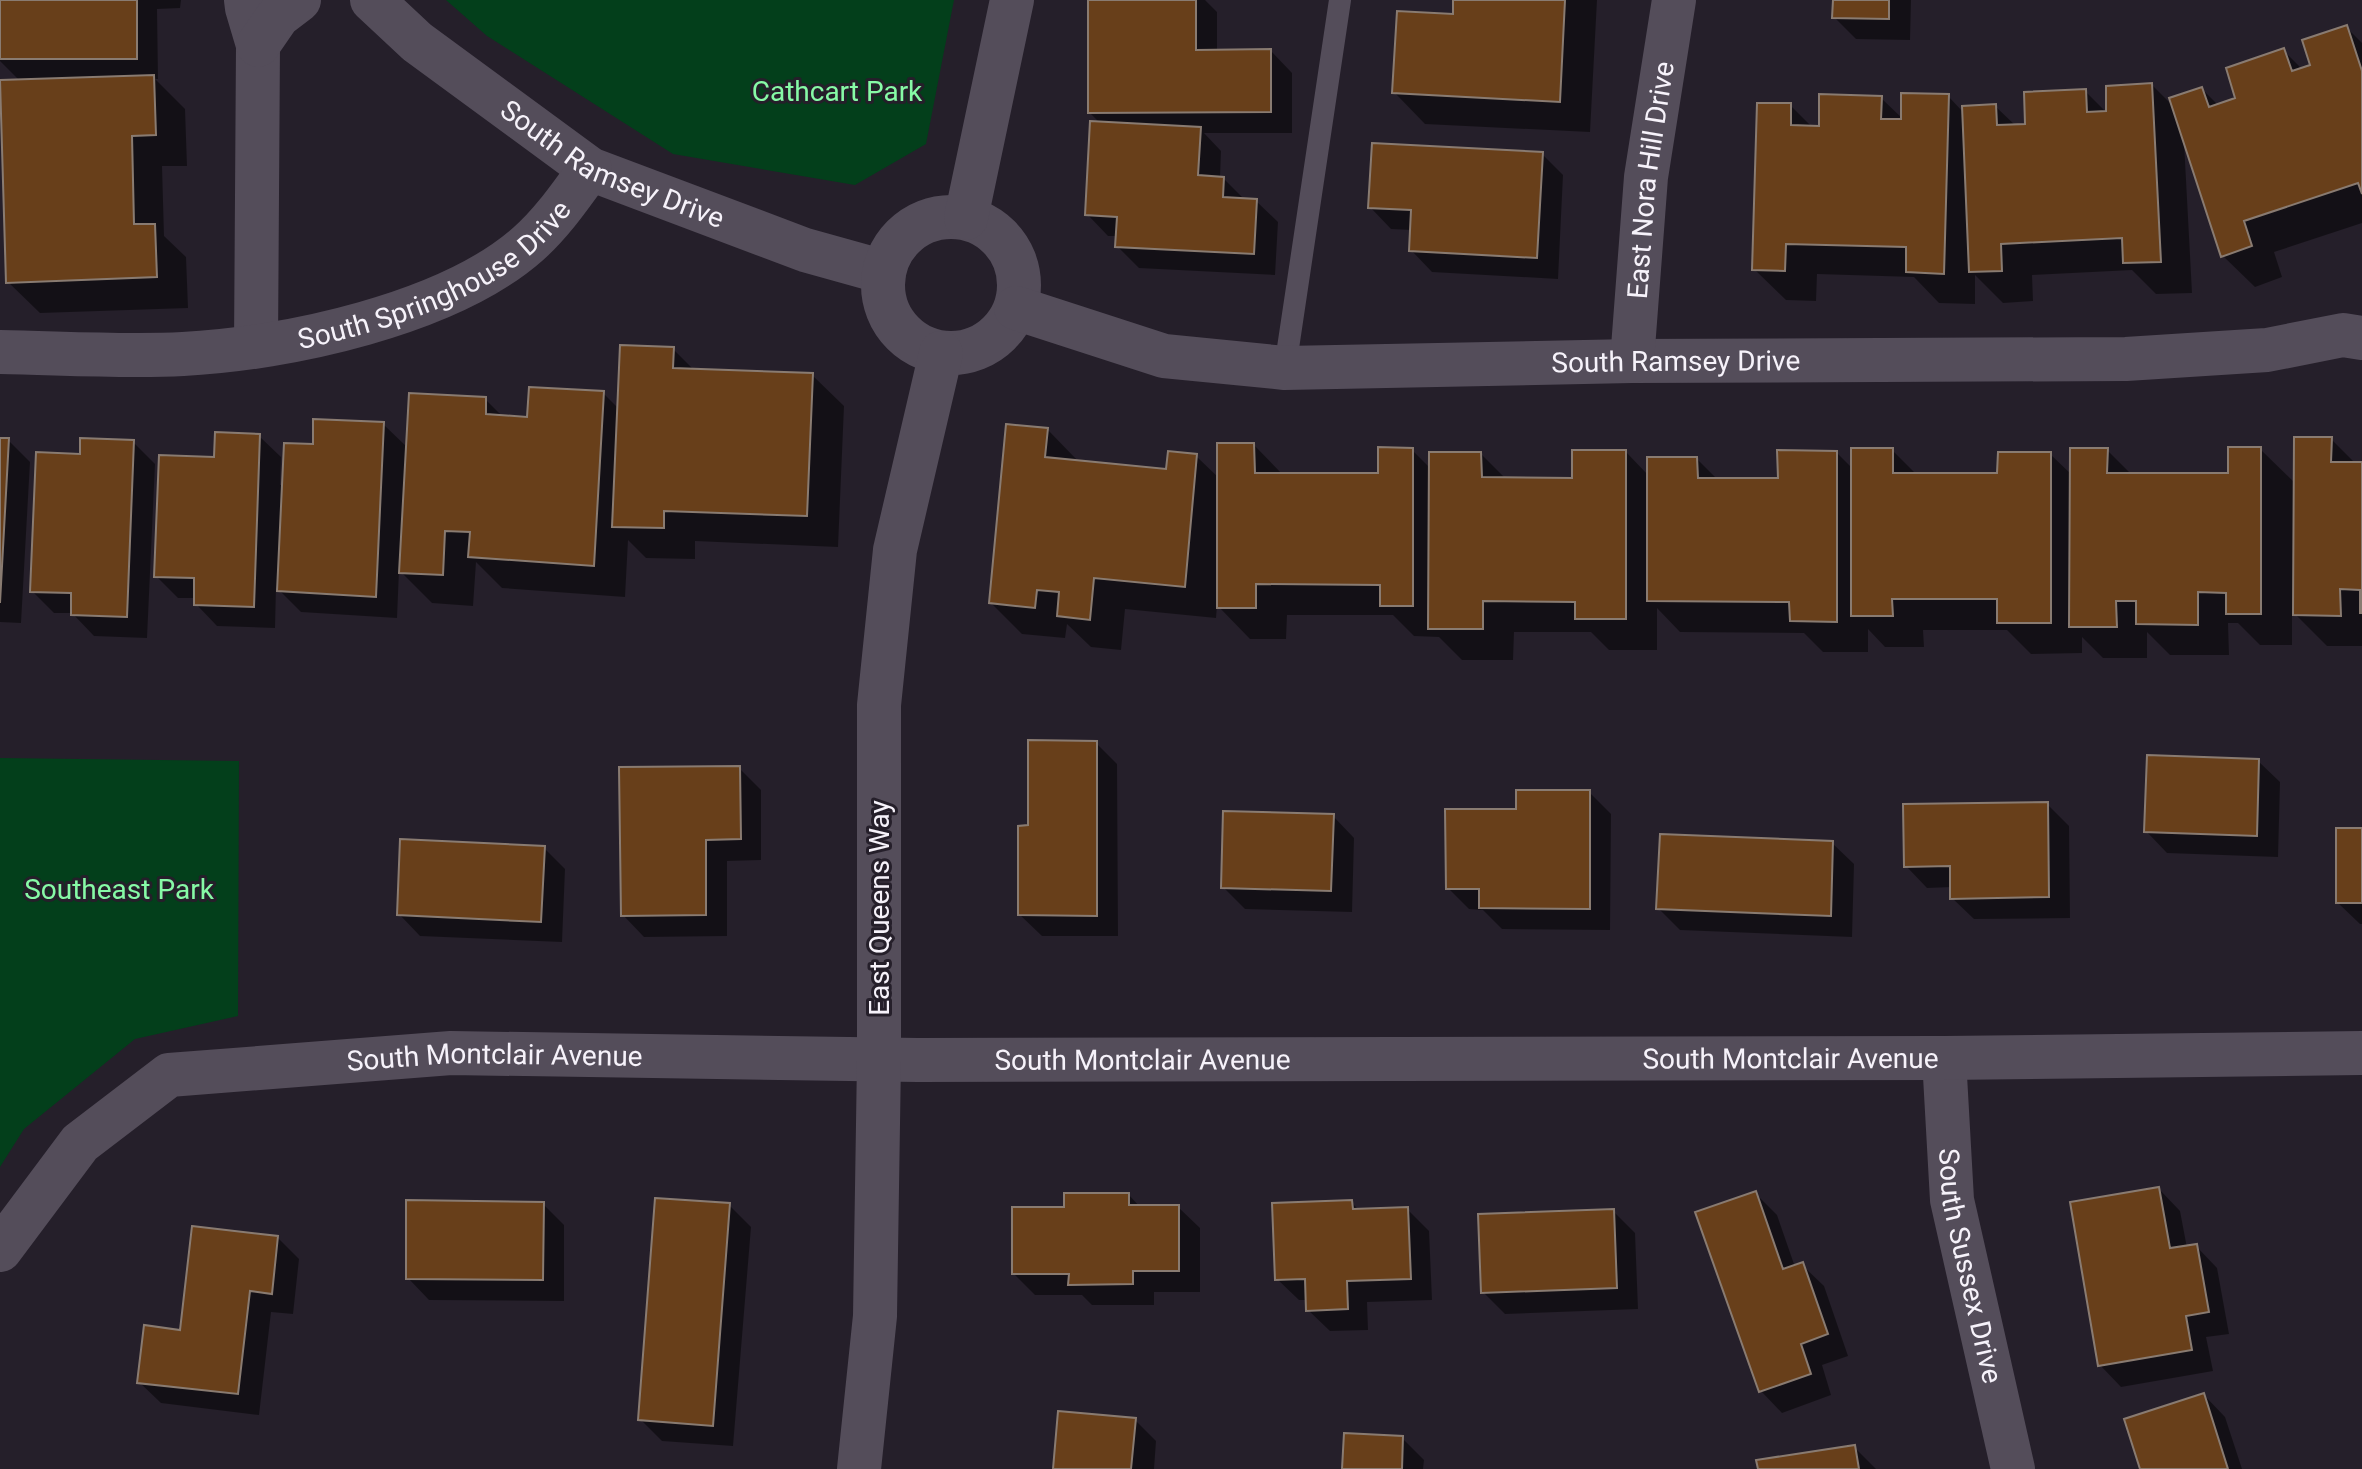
<svg xmlns="http://www.w3.org/2000/svg" width="2362" height="1469" viewBox="0 0 2362 1469" font-family="Roboto,sans-serif">
<style>
.green{fill:#033f1b}
.shadow{fill:#0007}
.building{fill:#683f1a;stroke:#897b71;stroke-width:2}
.lines{fill:none;stroke-linecap:round;stroke-linejoin:round}
.service{stroke:#544d5a;stroke-width:22}
.minor{stroke:#544d5a;stroke-width:44}
.labels{text-anchor:middle;stroke-width:6;stroke-linejoin:round;paint-order:stroke}
.park-label{font-size:28px;fill:#86faa6;stroke:#251f2a}
.street-label{font-size:28px;fill:#f6f2fa;stroke:#251f2a}
</style>
<rect width="100%" height="100%" fill="#251f2a"/>
<!-- green -->
<path class="green" d="M 446,0 L 954,0 L 926,144 L 855,185 L 673,154 L 487,36 Z
M 0,758 L 239,761 L 238,1016 L 135,1039 L 24,1129 L 0,1167 Z"/>
<!-- shadow -->
<path class="shadow" d="M 0,0 L 181,0 L 180,8 L 157,9 L 158,79 L 155,79 L 185,109 L 187,166 L 162,166 L 164,236 L 186,257 L 188,308 L 40,313 L 8,282 L 21,82 L 0,61 Z
M 1090,0 L 1205,0 L 1217,12 L 1217,52 L 1271,51 L 1292,73 L 1292,133 L 1204,133 L 1221,151 L 1220,178 L 1223,178 L 1245,200 L 1256,201 L 1278,222 L 1275,275 L 1139,268 L 1117,246 L 1118,236 L 1108,236 L 1087,214 L 1101,124 L 1090,113 Z
M 1455,0 L 1597,0 L 1590,132 L 1425,124 L 1394,92 L 1454,16 Z
M 1835,0 L 1911,0 L 1910,40 L 1856,39 L 1834,17 Z
M 2346,27 L 2362,43 L 2362,223 L 2274,252 L 2282,277 L 2255,287 L 2223,256 L 2184,142 L 2192,293 L 2156,294 L 2132,270 L 2032,275 L 2033,301 L 2003,303 L 1975,275 L 1975,304 L 1939,303 L 1914,277 L 1817,274 L 1816,301 L 1786,300 L 1754,269 L 1790,105 L 1812,127 L 1820,128 L 1881,98 L 1903,119 L 1948,96 L 1964,113 L 1995,106 L 2016,126 L 2027,126 L 2085,91 L 2108,114 L 2152,85 L 2175,108 L 2202,89 L 2219,106 L 2238,100 L 2284,51 L 2303,70 L 2313,66 Z
M 1542,154 L 1563,175 L 1558,279 L 1432,272 L 1411,250 L 1412,230 L 1391,229 L 1370,207 Z
M 673,349 L 694,370 L 812,375 L 844,406 L 838,547 L 695,541 L 695,559 L 646,558 L 628,540 L 625,597 L 502,588 L 476,562 L 473,606 L 432,603 L 399,570 L 397,618 L 301,612 L 276,587 L 275,628 L 217,626 L 196,604 L 196,598 L 178,598 L 156,576 L 216,459 L 259,436 L 281,457 L 280,485 L 284,485 L 315,446 L 383,424 L 408,448 L 485,399 L 504,418 L 529,419 L 603,393 L 619,409 Z
M 1047,429 L 1078,461 L 1168,471 L 1196,456 L 1219,478 L 1254,445 L 1283,475 L 1380,475 L 1412,450 L 1431,469 L 1481,454 L 1506,479 L 1574,480 L 1626,452 L 1649,476 L 1697,459 L 1718,480 L 1780,480 L 1837,453 L 1853,469 L 1892,450 L 1917,475 L 1999,474 L 2050,454 L 2072,475 L 2107,450 L 2132,475 L 2230,475 L 2260,449 L 2296,484 L 2331,439 L 2356,464 L 2362,464 L 2362,646 L 2327,646 L 2292,611 L 2292,645 L 2260,645 L 2238,623 L 2228,623 L 2229,655 L 2170,655 L 2147,632 L 2147,658 L 2103,658 L 2082,637 L 2082,653 L 2031,654 L 2007,630 L 1923,630 L 1924,647 L 1885,647 L 1868,629 L 1868,652 L 1823,652 L 1804,633 L 1680,632 L 1657,608 L 1657,650 L 1609,650 L 1591,632 L 1514,632 L 1513,660 L 1462,660 L 1439,637 L 1414,636 L 1393,615 L 1287,615 L 1286,639 L 1250,639 L 1217,605 L 1216,618 L 1125,609 L 1121,650 L 1091,647 L 1067,624 L 1065,638 L 1022,634 L 991,603 Z
M 0,440 L 8,440 L 30,462 L 21,623 L 0,622 Z
M 133,442 L 155,464 L 147,638 L 94,636 L 72,613 L 54,613 L 32,591 L 82,456 Z
M 1096,743 L 1117,764 L 1118,936 L 1042,936 L 1020,915 Z
M 2258,761 L 2280,782 L 2278,857 L 2167,853 L 2146,831 Z
M 739,768 L 761,790 L 761,860 L 727,861 L 727,936 L 644,937 L 623,915 Z
M 1589,792 L 1611,814 L 1610,930 L 1502,929 L 1483,910 L 1469,909 L 1448,888 L 1518,811 Z
M 2047,804 L 2069,826 L 2070,918 L 1974,919 L 1952,898 L 1952,887 L 1927,888 L 1906,866 Z
M 1333,816 L 1354,838 L 1352,912 L 1245,909 L 1223,887 Z
M 2362,830 L 2362,924 L 2360,924 L 2338,903 Z
M 1832,843 L 1854,864 L 1852,937 L 1680,930 L 1659,909 Z
M 544,848 L 565,869 L 562,942 L 420,936 L 399,914 Z
M 2159,1189 L 2180,1211 L 2187,1248 L 2196,1246 L 2217,1268 L 2229,1334 L 2206,1337 L 2213,1371 L 2121,1387 L 2100,1365 Z
M 1755,1193 L 1777,1215 L 1795,1267 L 1802,1265 L 1824,1286 L 1848,1356 L 1822,1365 L 1831,1395 L 1782,1413 L 1761,1391 Z
M 1129,1195 L 1140,1207 L 1178,1207 L 1200,1228 L 1200,1292 L 1154,1292 L 1154,1305 L 1092,1305 L 1082,1295 L 1035,1295 L 1014,1274 L 1066,1209 Z
M 1351,1202 L 1360,1211 L 1407,1209 L 1429,1231 L 1432,1300 L 1367,1302 L 1368,1330 L 1330,1331 L 1308,1310 L 1308,1300 L 1299,1300 L 1277,1279 Z
M 543,1204 L 564,1225 L 564,1301 L 429,1300 L 408,1278 Z
M 729,1205 L 751,1227 L 733,1446 L 662,1441 L 640,1419 Z
M 1613,1211 L 1635,1233 L 1638,1309 L 1505,1314 L 1483,1292 Z
M 278,1238 L 299,1259 L 293,1314 L 271,1312 L 259,1415 L 161,1403 L 139,1382 L 182,1332 Z
M 2204,1395 L 2225,1417 L 2242,1469 L 2142,1469 Z
M 1135,1420 L 1156,1441 L 1154,1469 L 1055,1469 Z
M 1402,1438 L 1424,1460 L 1423,1469 L 1344,1469 Z
M 1854,1447 L 1876,1469 L 1760,1469 Z"/>
<!-- building -->
<path class="building" d="M 0,0 L 137,0 L 137,59 L 0,59 Z
M 1088,0 L 1196,0 L 1196,50 L 1271,49 L 1271,112 L 1088,113 Z
M 1453,0 L 1565,0 L 1560,102 L 1392,93 L 1397,11 L 1453,14 Z
M 1833,0 L 1889,0 L 1889,19 L 1832,18 Z
M 2347,25 L 2362,71 L 2362,194 L 2358,183 L 2244,221 L 2252,246 L 2221,257 L 2169,98 L 2202,87 L 2209,107 L 2235,98 L 2226,68 L 2284,48 L 2292,71 L 2310,65 L 2302,40 Z
M 154,75 L 156,135 L 132,136 L 134,224 L 155,224 L 157,277 L 6,283 L 0,80 Z
M 2152,83 L 2161,262 L 2123,263 L 2122,238 L 2001,244 L 2002,271 L 1969,272 L 1962,106 L 1996,104 L 1997,125 L 2025,124 L 2024,92 L 2086,89 L 2087,112 L 2106,111 L 2106,86 Z
M 1901,93 L 1949,94 L 1944,274 L 1906,272 L 1906,247 L 1786,244 L 1785,271 L 1752,270 L 1757,103 L 1791,103 L 1791,125 L 1819,126 L 1819,94 L 1882,96 L 1881,119 L 1901,119 Z
M 1090,121 L 1201,127 L 1198,175 L 1224,177 L 1223,197 L 1257,199 L 1254,254 L 1115,247 L 1117,217 L 1085,215 Z
M 1372,143 L 1543,152 L 1537,258 L 1409,251 L 1411,210 L 1368,208 Z
M 620,345 L 674,347 L 673,368 L 813,373 L 807,516 L 664,511 L 664,528 L 612,527 Z
M 529,387 L 604,391 L 594,566 L 468,557 L 470,532 L 445,531 L 443,575 L 399,573 L 409,393 L 486,397 L 486,414 L 527,417 Z
M 313,419 L 384,422 L 376,597 L 277,591 L 284,443 L 313,444 Z
M 1006,424 L 1048,428 L 1045,457 L 1166,469 L 1168,451 L 1197,454 L 1185,587 L 1094,578 L 1090,620 L 1057,616 L 1059,592 L 1037,590 L 1035,608 L 989,603 Z
M 215,432 L 260,434 L 254,607 L 194,605 L 194,578 L 154,577 L 159,455 L 214,457 Z
M 2294,437 L 2332,437 L 2331,462 L 2362,462 L 2362,613 L 2360,613 L 2360,590 L 2340,589 L 2341,616 L 2293,615 Z
M 0,438 L 9,438 L 0,603 Z
M 80,438 L 134,440 L 127,617 L 71,615 L 71,593 L 30,592 L 36,452 L 80,454 Z
M 1217,443 L 1254,443 L 1255,473 L 1378,473 L 1378,447 L 1413,448 L 1413,606 L 1380,606 L 1380,585 L 1256,584 L 1256,608 L 1217,608 Z
M 2228,447 L 2261,447 L 2261,614 L 2226,614 L 2226,593 L 2198,592 L 2198,625 L 2136,624 L 2136,601 L 2116,601 L 2117,627 L 2069,627 L 2070,448 L 2108,448 L 2107,473 L 2228,473 Z
M 1851,448 L 1893,448 L 1893,473 L 1997,473 L 1998,452 L 2051,452 L 2051,623 L 1997,623 L 1997,599 L 1892,599 L 1893,616 L 1851,616 Z
M 1572,450 L 1626,450 L 1626,619 L 1575,619 L 1575,602 L 1483,601 L 1483,629 L 1428,629 L 1429,452 L 1481,452 L 1482,477 L 1572,478 Z
M 1777,450 L 1837,451 L 1837,622 L 1790,621 L 1789,602 L 1647,601 L 1647,457 L 1697,457 L 1698,478 L 1778,478 Z
M 1028,740 L 1097,741 L 1097,916 L 1018,915 L 1018,826 L 1028,825 Z
M 2147,755 L 2259,759 L 2257,836 L 2144,832 Z
M 740,766 L 741,839 L 706,840 L 706,915 L 621,916 L 619,767 Z
M 1516,790 L 1590,790 L 1590,909 L 1479,908 L 1479,889 L 1446,889 L 1445,809 L 1516,809 Z
M 2048,802 L 2049,897 L 1950,899 L 1950,866 L 1904,867 L 1903,804 Z
M 1223,811 L 1334,814 L 1331,891 L 1221,888 Z
M 2336,828 L 2362,828 L 2362,903 L 2336,903 Z
M 1660,834 L 1833,841 L 1831,916 L 1656,909 Z
M 400,839 L 545,846 L 541,922 L 397,915 Z
M 2159,1187 L 2170,1248 L 2197,1244 L 2209,1312 L 2186,1316 L 2192,1350 L 2098,1366 L 2070,1202 Z
M 1756,1191 L 1783,1269 L 1803,1262 L 1828,1334 L 1801,1344 L 1811,1374 L 1759,1392 L 1695,1212 Z
M 1064,1193 L 1129,1193 L 1129,1205 L 1179,1205 L 1179,1271 L 1133,1271 L 1133,1284 L 1068,1285 L 1069,1274 L 1012,1274 L 1012,1207 L 1064,1207 Z
M 655,1198 L 730,1203 L 713,1426 L 638,1420 Z
M 406,1200 L 544,1202 L 543,1280 L 406,1279 Z
M 1352,1200 L 1353,1209 L 1408,1207 L 1411,1279 L 1347,1281 L 1348,1309 L 1306,1311 L 1305,1279 L 1275,1280 L 1272,1203 Z
M 1614,1209 L 1617,1288 L 1481,1293 L 1478,1214 Z
M 192,1226 L 278,1236 L 272,1294 L 250,1291 L 238,1394 L 137,1383 L 144,1325 L 180,1330 Z
M 2204,1393 L 2228,1469 L 2140,1469 L 2124,1419 Z
M 1058,1411 L 1136,1418 L 1131,1469 L 1053,1469 Z
M 1344,1433 L 1403,1436 L 1402,1469 L 1342,1469 Z
M 1855,1445 L 1859,1469 L 1758,1469 L 1756,1460 Z"/>
<g class="lines">
<!-- service -->
<path class="service" d="M 1285,368 L 1340,0"/>
<!-- minor -->
<g class="minor">
<path d="M 246,0 L 247,8 L 258,45 L 256,346"/>
<path id="s1" d="M 372,0 L 417,42 L 590,169 L 805,250 L 884,272"/>
<path d="M 258,45 L 278,16 L 299,0"/>
<circle cx="951" cy="285" r="68"/>
<path d="M 966,218 L 1012,0"/>
<path id="s2" d="M 1016,308 L 1164,356 L 1285,368 L 1632,361 L 2126,359 L 2267,350 L 2343,335 L 2362,338"/>
<path id="s3" d="M 0,352 C 61,353 123,357 183,354 C 286,349 449,314 528,244 C 552,223 571,195 590,169"/>
<path id="s4" d="M 1632,361 L 1646,177 L 1674,0"/>
<path id="s5" d="M 1944,1058 L 1952,1200 L 2013,1469"/>
<path id="s6" d="M 0,1250 L 80,1143 L 169,1075 L 451,1053 L 918,1060 L 1944,1058 L 2362,1053"/>
<path d="M 859,1469 L 875,1316 L 879,1060 L 879,705 L 895,550 L 941,353"/>
</g>
</g>
<g class="labels">
<!-- park labels -->
<g class="park-label">
<text x="837" y="101">Cathcart Park</text>
<text x="119" y="899">Southeast Park</text>
</g>
<!-- street labels -->
<g class="street-label">
<text dy="10" stroke="none"><textPath href="#s1" startOffset="294">South Ramsey Drive</textPath></text>
<text dy="10" stroke="none"><textPath href="#s4" startOffset="182">East Nora Hill Drive</textPath></text>
<text dy="10" stroke="none"><textPath href="#s3" startOffset="452">South Springhouse Drive</textPath></text>
<text dy="10" stroke="none"><textPath href="#s2" startOffset="668">South Ramsey Drive</textPath></text>
<text transform="translate(879 908) rotate(-90)" y="10">East Queens Way</text>
<text dy="10" stroke="none"><textPath href="#s6" startOffset="1868">South Montclair Avenue</textPath></text>
<text dy="10" stroke="none"><textPath href="#s6" startOffset="572">South Montclair Avenue</textPath></text>
<text dy="10" stroke="none"><textPath href="#s6" startOffset="1220">South Montclair Avenue</textPath></text>
<text dy="10" stroke="none"><textPath href="#s5" startOffset="210">South Sussex Drive</textPath></text>
</g>
</g>
</svg>
